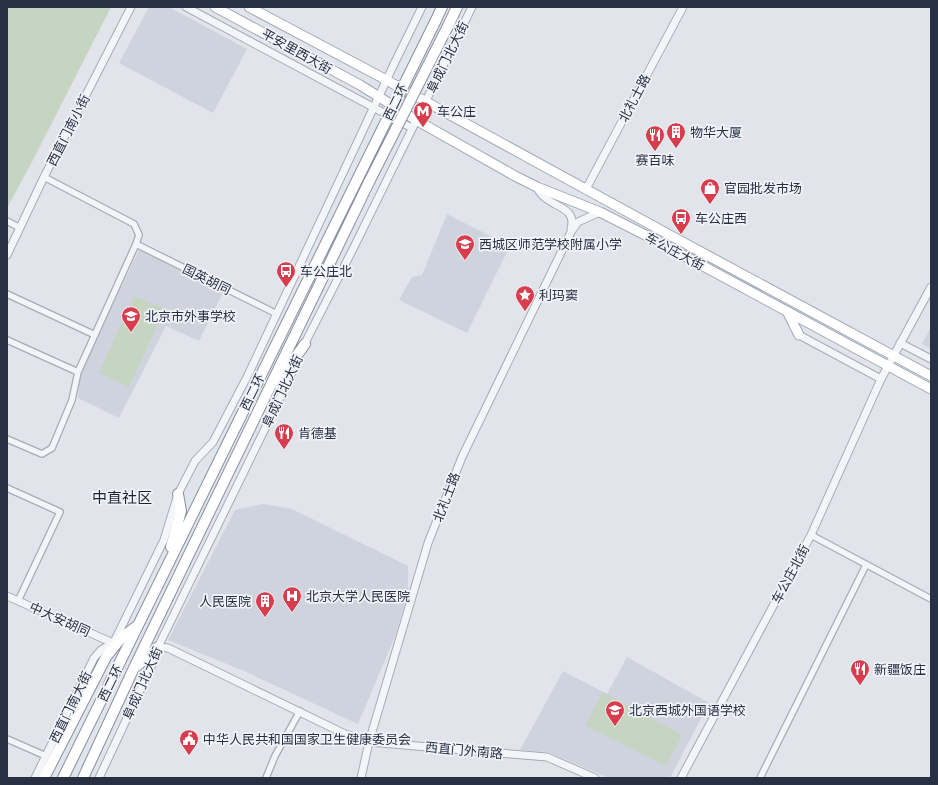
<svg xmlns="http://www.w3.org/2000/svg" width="938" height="785" viewBox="0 0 938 785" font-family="Lato,'Noto Sans SC',sans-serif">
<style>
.built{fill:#cfd3dd}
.green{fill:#c5d5c1}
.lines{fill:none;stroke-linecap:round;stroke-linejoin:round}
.minor-casing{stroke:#a6abb6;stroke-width:8}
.tertiary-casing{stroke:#a6abb6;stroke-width:9}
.primary-casing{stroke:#9fa8b7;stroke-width:11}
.trunk-casing{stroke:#8790a2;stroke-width:12}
.minor{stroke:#f4f5f8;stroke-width:5.5}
.tertiary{stroke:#f4f5f8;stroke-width:7}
.primary{stroke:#fff;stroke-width:9}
.trunk{stroke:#fff;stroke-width:10}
.trunk-bridge-casing{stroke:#8790a2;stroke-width:12;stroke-linecap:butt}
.trunk-bridge{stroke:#fff;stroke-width:10}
.labels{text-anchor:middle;stroke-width:3.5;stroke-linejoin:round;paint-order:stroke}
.street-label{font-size:13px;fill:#283144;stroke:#f1f3f8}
.poi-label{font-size:13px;fill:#283144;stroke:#f1f3f8;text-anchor:start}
.quarter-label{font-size:15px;fill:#1a2234;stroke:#f1f3f8}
</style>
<rect width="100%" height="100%" fill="#e1e4eb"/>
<!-- built -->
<path class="built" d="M 149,7 L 169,7 L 247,49 L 213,113 L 119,63 Z
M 447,214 L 510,246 L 467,333 L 399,300 L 412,277 L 422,275 Z
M 139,250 L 224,291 L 199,341 L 166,326 L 119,418 L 78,398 L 80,374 Z
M 931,327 L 931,349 L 922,344 Z
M 263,504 L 292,509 L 408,566 L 408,593 L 396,634 L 358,724 L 244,671 L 168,640 L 235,510 Z
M 627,657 L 709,703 L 670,778 L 609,778 L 548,752 L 520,750 L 563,671 L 607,694 Z"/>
<!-- green -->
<path class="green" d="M 7,7 L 111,7 L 32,162 L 7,208 Z
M 134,296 L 165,309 L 129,387 L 99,373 Z
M 603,692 L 682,735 L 666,766 L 585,725 Z"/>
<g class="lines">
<defs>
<path id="minor" d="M 7,221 L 20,228
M 136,244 L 277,314
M 7,294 L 95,335
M 7,340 L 78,372
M 7,439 L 42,454 L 52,448 L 72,400 L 78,372 L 136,244 L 139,235 L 134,224 L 44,177
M 7,488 L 60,512 L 18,601
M 811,535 L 931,599
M 7,739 L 46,756
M 266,778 L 275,756 L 300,711
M 760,778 L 866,565"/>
<path id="tertiary" d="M 186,7 L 412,128
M 537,187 C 538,190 540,193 542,195 C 554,208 577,207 571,229
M 586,189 L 683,7
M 7,255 L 44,177 L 131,7
M 799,335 L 881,379
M 900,343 L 931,359
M 303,347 L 353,249 L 472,7
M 7,596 L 113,643
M 113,644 L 164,540 L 178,494 L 195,461 L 213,442 L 248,375 L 395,62 L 422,7
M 158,647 L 168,648 L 345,734 L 369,742 L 547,757 L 595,778
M 35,778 L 94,658 L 101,650 L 113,643
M 99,778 L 151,667 L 158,647 L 282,394 L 298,359
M 361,778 L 369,742 L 428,543 L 462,457 L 571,232 L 578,222 L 600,212
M 681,778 L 811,535 L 881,379 L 931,287"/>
<path id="primary" d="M 215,7 L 360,85 L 416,120 L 515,176 L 537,187 L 600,212 L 655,240 L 931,389
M 249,7 L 379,76 L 677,239 L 931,376
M 787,311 L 799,335"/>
<path id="trunk" d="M 436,20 L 442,7
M 448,26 L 457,7
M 277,383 L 305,344
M 171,547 L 181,511 L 178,494
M 137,666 L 158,647
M 44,778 L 106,657 L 122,637 L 137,626
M 63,778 L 358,178
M 83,778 L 133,670 L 369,182"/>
</defs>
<!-- minor casing -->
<use href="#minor" class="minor-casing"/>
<!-- tertiary casing -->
<use href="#tertiary" class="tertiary-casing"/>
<!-- primary casing -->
<use href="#primary" class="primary-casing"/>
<!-- trunk casing -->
<use href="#trunk" class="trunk-casing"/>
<!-- minor -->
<use href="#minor" class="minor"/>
<!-- tertiary -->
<use href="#tertiary" class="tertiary"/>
<!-- primary -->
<use href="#primary" class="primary"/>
<!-- trunk -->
<use href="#trunk" class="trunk"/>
<defs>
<path id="trunk-bridge" d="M 358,178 L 436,20
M 369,182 L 448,26"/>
</defs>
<!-- trunk-bridge casing -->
<use href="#trunk-bridge" class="trunk-bridge-casing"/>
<!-- trunk-bridge -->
<use href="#trunk-bridge" class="trunk-bridge"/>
</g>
<!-- icons -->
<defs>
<symbol id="metro-pin" viewBox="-11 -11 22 30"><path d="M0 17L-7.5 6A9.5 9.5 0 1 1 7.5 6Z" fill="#d83d4d" stroke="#f1f3f8"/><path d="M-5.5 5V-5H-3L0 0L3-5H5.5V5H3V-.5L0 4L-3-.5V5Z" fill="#fff"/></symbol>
<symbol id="building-pin" viewBox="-11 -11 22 30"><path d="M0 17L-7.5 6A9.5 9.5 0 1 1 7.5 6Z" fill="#d83d4d" stroke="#f1f3f8"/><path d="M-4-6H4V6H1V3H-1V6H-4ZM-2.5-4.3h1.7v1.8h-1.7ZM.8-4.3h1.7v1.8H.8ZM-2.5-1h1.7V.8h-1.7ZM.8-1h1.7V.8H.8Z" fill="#fff"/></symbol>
<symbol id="restaurant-pin" viewBox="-11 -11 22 30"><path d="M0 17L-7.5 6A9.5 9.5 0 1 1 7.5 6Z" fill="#d83d4d" stroke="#f1f3f8"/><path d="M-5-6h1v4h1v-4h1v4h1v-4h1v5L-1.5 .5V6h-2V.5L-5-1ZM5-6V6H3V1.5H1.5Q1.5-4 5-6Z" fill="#fff"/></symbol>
<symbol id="shop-pin" viewBox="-11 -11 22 30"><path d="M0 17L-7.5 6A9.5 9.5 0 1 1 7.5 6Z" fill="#d83d4d" stroke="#f1f3f8"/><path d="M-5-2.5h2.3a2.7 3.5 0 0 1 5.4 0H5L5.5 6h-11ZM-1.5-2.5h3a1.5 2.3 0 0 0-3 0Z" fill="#fff"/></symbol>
<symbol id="bus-pin" viewBox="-11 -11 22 30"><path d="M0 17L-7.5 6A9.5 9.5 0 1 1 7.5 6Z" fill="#d83d4d" stroke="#f1f3f8"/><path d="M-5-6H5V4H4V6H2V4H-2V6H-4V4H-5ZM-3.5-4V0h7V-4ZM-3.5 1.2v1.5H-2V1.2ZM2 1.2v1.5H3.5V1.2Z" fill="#fff"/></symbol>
<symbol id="school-pin" viewBox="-11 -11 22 30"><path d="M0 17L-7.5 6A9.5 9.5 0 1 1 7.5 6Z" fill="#d83d4d" stroke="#f1f3f8"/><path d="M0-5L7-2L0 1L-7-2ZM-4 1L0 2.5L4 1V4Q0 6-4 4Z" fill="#fff"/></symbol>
<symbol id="sight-pin" viewBox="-11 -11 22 30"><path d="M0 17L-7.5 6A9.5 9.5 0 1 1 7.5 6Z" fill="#d83d4d" stroke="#f1f3f8"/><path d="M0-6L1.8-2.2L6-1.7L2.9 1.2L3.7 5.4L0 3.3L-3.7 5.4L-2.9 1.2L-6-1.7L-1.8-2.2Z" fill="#fff"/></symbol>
<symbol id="hospital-pin" viewBox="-11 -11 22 30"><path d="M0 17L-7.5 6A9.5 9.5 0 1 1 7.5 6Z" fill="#d83d4d" stroke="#f1f3f8"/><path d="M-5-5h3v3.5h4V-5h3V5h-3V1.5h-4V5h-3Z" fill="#fff"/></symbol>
<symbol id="civic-pin" viewBox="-11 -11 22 30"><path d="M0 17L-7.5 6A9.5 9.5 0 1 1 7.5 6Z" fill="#d83d4d" stroke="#f1f3f8"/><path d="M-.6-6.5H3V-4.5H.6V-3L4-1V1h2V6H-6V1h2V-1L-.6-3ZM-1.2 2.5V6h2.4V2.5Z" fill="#fff"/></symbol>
</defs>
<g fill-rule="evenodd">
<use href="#metro-pin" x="412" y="100" width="22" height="30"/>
<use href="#building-pin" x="665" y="121" width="22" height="30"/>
<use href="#restaurant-pin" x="644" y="124" width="22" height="30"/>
<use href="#shop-pin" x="699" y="177" width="22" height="30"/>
<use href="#bus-pin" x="670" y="207" width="22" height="30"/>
<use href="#school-pin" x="454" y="233" width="22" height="30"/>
<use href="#bus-pin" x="275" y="260" width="22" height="30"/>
<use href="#sight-pin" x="514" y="284" width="22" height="30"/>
<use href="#school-pin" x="120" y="305" width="22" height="30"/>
<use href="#restaurant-pin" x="273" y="422" width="22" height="30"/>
<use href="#hospital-pin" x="281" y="585" width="22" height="30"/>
<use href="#building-pin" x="254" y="590" width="22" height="30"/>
<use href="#restaurant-pin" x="849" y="658" width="22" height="30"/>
<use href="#school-pin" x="604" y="699" width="22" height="30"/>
<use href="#civic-pin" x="178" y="728" width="22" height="30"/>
</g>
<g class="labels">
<!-- street labels -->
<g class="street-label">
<text transform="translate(297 51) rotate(29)" y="5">平安里西大街</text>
<text transform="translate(447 57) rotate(-64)" y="5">阜成门北大街</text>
<text transform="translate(634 98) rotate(-62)" y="5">北礼士路</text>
<text transform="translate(395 102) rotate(-64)" y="5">西二环</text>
<text transform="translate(68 130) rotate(-63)" y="5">西直门南小街</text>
<text transform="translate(675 251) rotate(28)" y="5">车公庄大街</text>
<text transform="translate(207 279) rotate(26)" y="5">国英胡同</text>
<text transform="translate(282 391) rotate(-65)" y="5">阜成门北大街</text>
<text transform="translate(252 392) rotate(-64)" y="5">西二环</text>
<text transform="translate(446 497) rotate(-69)" y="5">北礼士路</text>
<text transform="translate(790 574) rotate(-62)" y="5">车公庄北街</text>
<text transform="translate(60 619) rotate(24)" y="5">中大安胡同</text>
<text transform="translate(110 683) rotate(-64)" y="5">西二环</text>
<text transform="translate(142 683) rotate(-66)" y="5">阜成门北大街</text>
<text transform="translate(70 707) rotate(-64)" y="5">西直门南大街</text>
<text transform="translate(464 750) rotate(5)" y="5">西直门外南路</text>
</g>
<!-- poi labels -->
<g class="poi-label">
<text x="437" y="116">车公庄</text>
<text x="690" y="137">物华大厦</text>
<text x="655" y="165" text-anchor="middle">赛百味</text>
<text x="724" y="193">官园批发市场</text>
<text x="695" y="223">车公庄西</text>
<text x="479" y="249">西城区师范学校附属小学</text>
<text x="300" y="276">车公庄北</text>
<text x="539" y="300">利玛窦</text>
<text x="145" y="321">北京市外事学校</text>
<text x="298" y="438">肯德基</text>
<text x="306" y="601">北京大学人民医院</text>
<text x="251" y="606" text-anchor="end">人民医院</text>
<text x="874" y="674">新疆饭庄</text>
<text x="629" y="715">北京西城外国语学校</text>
<text x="203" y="744">中华人民共和国国家卫生健康委员会</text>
</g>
<!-- quarter labels -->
<g class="quarter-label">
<text x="122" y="503">中直社区</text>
</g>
</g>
<!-- border -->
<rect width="938" height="785" fill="none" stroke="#283144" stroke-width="16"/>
</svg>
